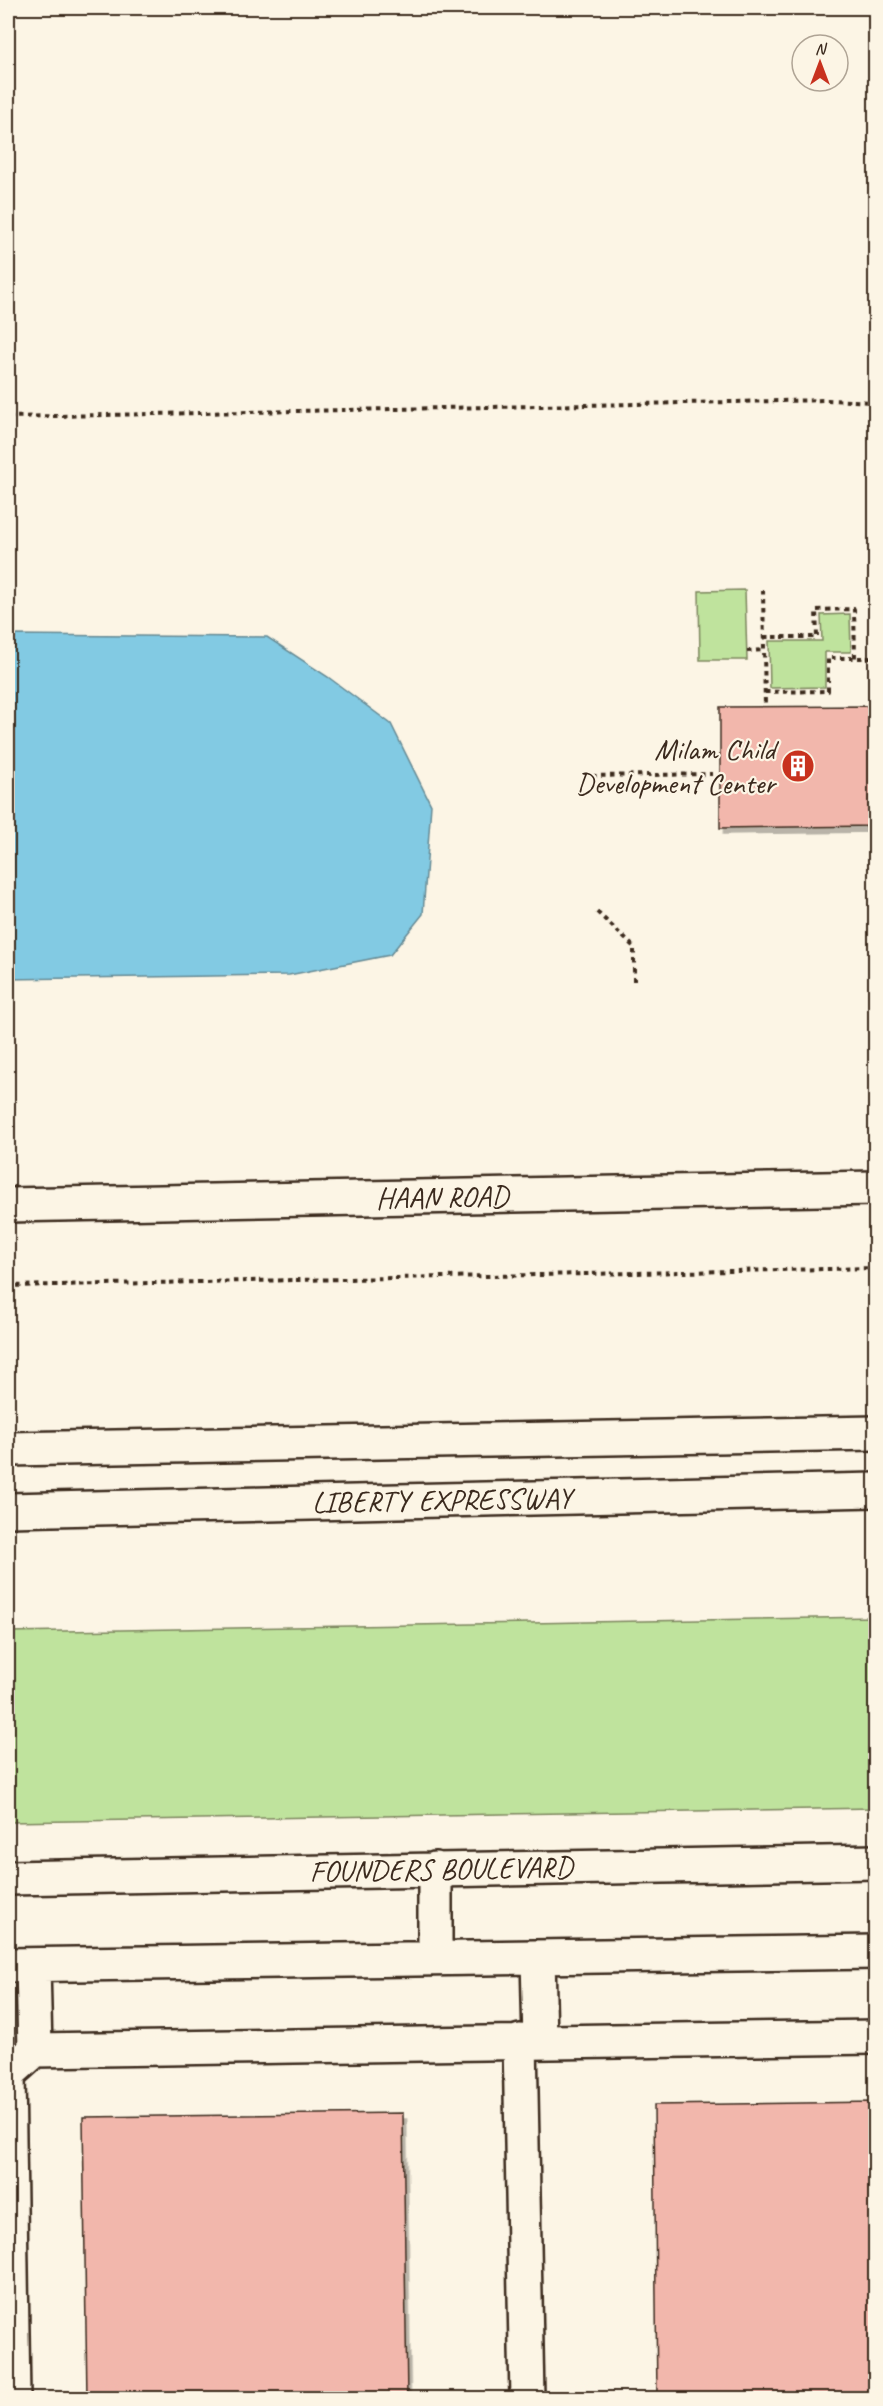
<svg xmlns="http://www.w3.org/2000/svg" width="883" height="2406" viewBox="0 0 883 2406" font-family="Caveat,sans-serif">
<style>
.green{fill:#bfe39d;stroke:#7d865e;stroke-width:1.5}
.water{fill:#82cae3;stroke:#668a94;stroke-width:1.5}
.building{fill:#f2b7ac;stroke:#3b2a1e;stroke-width:1.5;filter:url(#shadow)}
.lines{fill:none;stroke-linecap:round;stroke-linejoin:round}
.minor-casing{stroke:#3b2a1e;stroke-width:38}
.highway-casing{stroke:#3b2a1e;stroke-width:38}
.path{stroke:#3b2a1e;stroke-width:4;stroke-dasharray:4.5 4.5;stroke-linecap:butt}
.minor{stroke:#fcf5e5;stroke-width:33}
.highway{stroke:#fcf5e5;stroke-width:33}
.labels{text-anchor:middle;stroke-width:4.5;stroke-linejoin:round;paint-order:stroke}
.poi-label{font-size:30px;fill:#3b2a1e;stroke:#fcf5e5;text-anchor:end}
.street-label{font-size:30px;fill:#3b2a1e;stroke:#fcf5e5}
</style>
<defs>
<filter id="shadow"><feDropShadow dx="3.5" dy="6" stdDeviation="0" flood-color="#0004"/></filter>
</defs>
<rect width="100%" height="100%" fill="#fcf5e5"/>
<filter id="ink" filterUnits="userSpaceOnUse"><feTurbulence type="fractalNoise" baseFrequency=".0167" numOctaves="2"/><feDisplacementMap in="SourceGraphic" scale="12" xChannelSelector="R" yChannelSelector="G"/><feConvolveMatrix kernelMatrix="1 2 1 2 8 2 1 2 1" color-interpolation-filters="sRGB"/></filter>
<g filter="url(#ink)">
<!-- green -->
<path class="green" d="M 745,590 L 747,660 L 700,660 L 699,591 Z
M 850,614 L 851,652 L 825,652 L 825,687 L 770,688 L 769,641 L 822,641 L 821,615 Z
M 875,1617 L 875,1808 L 8,1822 L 8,1632 Z"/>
<!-- water -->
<path class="water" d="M 8,635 L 267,637 L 328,677 L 391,724 L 431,805 L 423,914 L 390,955 L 289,975 L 8,979 Z"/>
<!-- building -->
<path class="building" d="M 876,706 L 876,826 L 720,828 L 720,707 Z
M 876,2102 L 876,2398 L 657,2398 L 654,2105 Z
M 403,2113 L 407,2398 L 87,2398 L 83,2117 Z"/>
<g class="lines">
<defs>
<path id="minor" d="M 8,1205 L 876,1188
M 8,1878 L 876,1862
M 538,1957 L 540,2041
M 435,1958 L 435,1869
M 8,1965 L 876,1952
M 33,1965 L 35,2050
M 520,2041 L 527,2398
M 13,2398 L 8,2074 L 35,2050 L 876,2037"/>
<path id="highway" d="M 8,1449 L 876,1433
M 8,1510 L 876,1490"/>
</defs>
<!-- minor casing -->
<use href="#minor" class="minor-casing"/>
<!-- highway casing -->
<use href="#highway" class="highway-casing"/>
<!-- path -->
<path class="path" d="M 8,417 L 828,400 L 876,402
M 763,590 L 765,707
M 764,637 L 817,637 L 816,610 L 854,609 L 855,658
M 747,651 L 764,650
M 765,692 L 828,691 L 828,658 L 876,658
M 592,776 L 712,774
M 874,835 L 876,835
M 597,912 L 634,947 L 634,981
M 8,1286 L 876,1268"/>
<!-- minor -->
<use href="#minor" class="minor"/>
<!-- highway -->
<use href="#highway" class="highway"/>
</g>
</g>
<!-- icons -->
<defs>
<symbol id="building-disc" viewBox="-11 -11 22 22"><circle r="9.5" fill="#c8321e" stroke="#fcf5e5"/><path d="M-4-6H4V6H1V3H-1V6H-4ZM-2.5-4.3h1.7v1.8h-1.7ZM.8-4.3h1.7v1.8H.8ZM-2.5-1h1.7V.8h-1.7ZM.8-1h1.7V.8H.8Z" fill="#fff"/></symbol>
</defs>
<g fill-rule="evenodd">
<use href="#building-disc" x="779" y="747" width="38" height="38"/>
</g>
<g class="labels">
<!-- poi labels -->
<g class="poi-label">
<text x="775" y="759">Milam Child<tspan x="775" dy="34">Development Center</tspan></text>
</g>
<!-- street labels -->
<g class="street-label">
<text transform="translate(442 1197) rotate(-1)" y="10">HAAN ROAD</text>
<text transform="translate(442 1500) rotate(-1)" y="10">LIBERTY EXPRESSWAY</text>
<text transform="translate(441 1869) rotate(-1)" y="10">FOUNDERS BOULEVARD</text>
</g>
</g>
<!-- margin -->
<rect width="883" height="2406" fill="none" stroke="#fcf5e5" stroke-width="30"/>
<rect x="15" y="15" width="853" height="2376" fill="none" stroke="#3b2a1e" stroke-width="2" filter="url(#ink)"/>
<!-- north arrow -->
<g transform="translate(820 63)"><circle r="28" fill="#fcf5e5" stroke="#afa495" stroke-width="1.5"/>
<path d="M0-4.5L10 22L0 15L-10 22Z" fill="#c8321e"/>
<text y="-9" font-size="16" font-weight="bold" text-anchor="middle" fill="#3b2a1e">N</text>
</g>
</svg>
